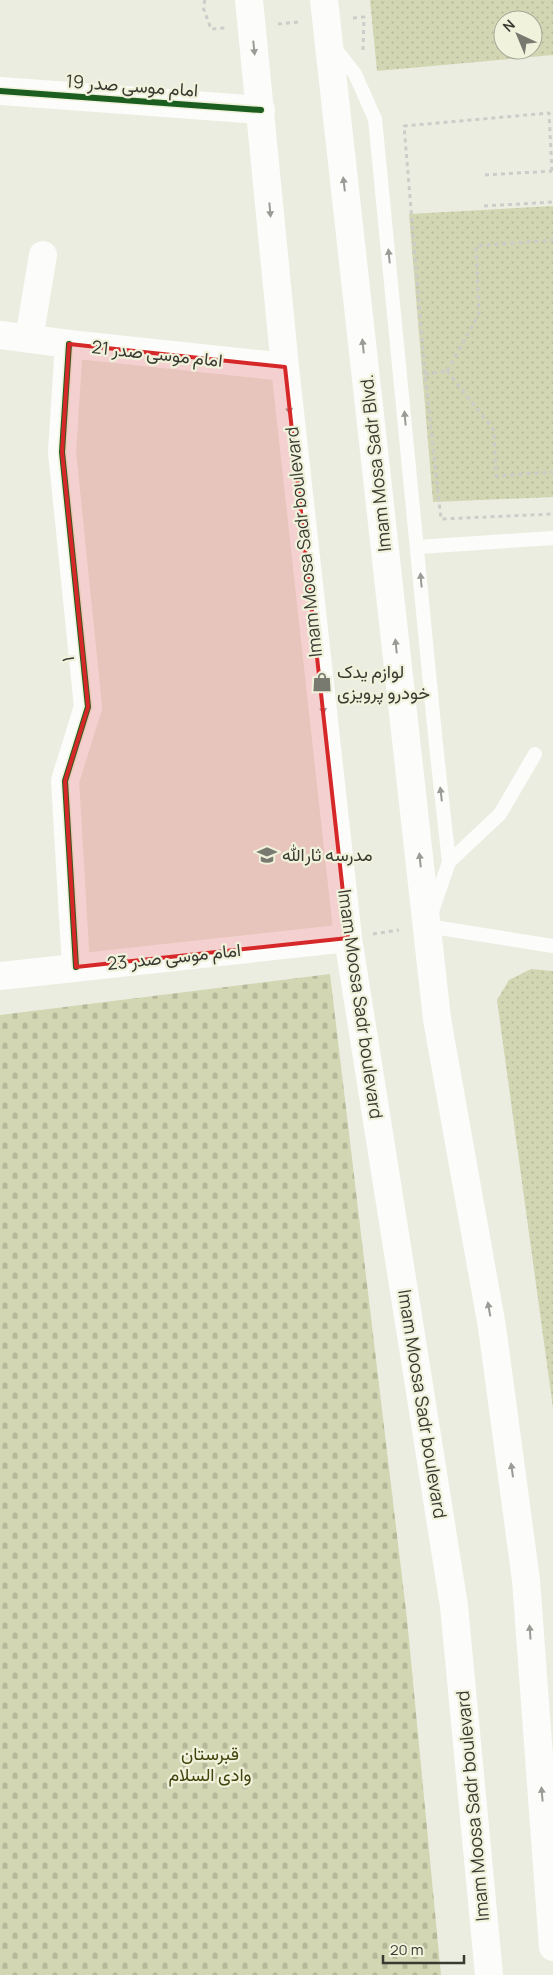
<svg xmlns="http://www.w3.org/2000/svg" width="553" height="1975" viewBox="0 0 553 1975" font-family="Manrope,Vazirmatn,sans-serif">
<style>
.cemetery{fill:url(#cemetery-stones)}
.park{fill:url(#park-dots);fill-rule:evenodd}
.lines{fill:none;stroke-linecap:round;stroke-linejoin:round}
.path{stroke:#cccdc8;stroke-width:3;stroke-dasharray:4 4;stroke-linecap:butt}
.service{stroke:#fcfcfa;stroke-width:14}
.minor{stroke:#fcfcfa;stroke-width:28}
.primary{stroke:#fcfcfa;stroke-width:28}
.cycleway-casing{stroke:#f0f2dc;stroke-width:9}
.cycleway{stroke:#1b5e20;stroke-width:6}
.oneway{fill:#9a9b96}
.marked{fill:#d62828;fill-opacity:0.2;stroke:#d62828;stroke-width:4;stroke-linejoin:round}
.labels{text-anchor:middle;stroke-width:4.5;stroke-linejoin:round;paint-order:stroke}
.street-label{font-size:18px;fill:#393a31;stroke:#f0f2dc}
.poi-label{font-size:18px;fill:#393a31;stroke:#f0f2dc;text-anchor:start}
.park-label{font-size:18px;fill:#43450e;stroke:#f0f2dc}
</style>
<defs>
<pattern id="cemetery-stones" width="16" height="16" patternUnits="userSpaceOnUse" patternTransform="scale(1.25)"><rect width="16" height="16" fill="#d3d6b2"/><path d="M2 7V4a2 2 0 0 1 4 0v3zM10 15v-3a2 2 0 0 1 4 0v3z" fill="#b6b89a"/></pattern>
<pattern id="park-dots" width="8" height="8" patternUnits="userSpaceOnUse" patternTransform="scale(1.25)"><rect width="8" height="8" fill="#d3d6b2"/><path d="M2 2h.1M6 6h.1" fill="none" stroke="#b6b89a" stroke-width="1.8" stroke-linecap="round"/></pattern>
</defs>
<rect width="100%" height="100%" fill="#ecede1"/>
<!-- cemetery -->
<path class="cemetery" d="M 330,974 L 407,1619 L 441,1975 L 0,1975 L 0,1015 Z"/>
<!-- park -->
<path class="park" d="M 370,0 L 553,0 L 553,55 L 377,71 ZM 503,20 L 533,20 L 533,50 L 503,50 Z
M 553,206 L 553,497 L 433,502 L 409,214 Z
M 531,969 L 553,971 L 553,1408 L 497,1000 L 509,980 Z"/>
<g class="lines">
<!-- path -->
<path class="path" d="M 205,0 L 203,7 L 211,29 L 225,28
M 353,18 L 364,17 L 363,50
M 278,24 L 299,22
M 552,171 L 549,113 L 404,126 L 425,374 L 441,519 L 553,514
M 485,175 L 552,171
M 484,206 L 553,202
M 447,371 L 479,314 L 476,246 L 553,240
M 447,371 L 494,430 L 496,476 L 553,472
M 425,374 L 447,371
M 373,934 L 399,930"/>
<!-- service -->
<path class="service" d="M 333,46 L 355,74 L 375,119 L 436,745 L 449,862 L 427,926 L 553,946
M 418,547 L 553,538
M 449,862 L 500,814 L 535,754"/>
<!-- minor -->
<path class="minor" d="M 0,91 L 261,110
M 0,335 L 69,344 L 285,367
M 29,339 L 43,255
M 69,344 L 62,452 L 88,707 L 65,781 L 76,967
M 0,976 L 348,938"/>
<!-- primary -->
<path class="primary" d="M 249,0 L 285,367 L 348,938 L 454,1606 L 489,1975
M 324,0 L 437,1019 L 492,1327 L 526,1580 L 553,1947"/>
<defs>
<path id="cycleway" d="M 0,91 L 261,110
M 69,344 L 62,452 L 88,707 L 65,781 L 76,967"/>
</defs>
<!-- cycleway casing -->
<use href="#cycleway" class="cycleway-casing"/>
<!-- cycleway -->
<use href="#cycleway" class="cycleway"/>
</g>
<!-- one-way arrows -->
<defs><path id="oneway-solid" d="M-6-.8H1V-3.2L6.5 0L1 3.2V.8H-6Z" transform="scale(1.25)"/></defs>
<g class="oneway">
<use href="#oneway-solid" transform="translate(254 48) rotate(84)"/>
<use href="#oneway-solid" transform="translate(344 184) rotate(-97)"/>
<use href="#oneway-solid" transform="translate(270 210) rotate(85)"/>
<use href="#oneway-solid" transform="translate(389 256) rotate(-96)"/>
<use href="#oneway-solid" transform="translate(363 346) rotate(-96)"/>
<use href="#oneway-solid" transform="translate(289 407) rotate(84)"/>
<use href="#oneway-solid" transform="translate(405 418) rotate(-95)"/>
<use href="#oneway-solid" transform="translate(421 580) rotate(-95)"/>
<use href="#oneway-solid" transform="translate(396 646) rotate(-96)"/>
<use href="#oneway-solid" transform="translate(323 707) rotate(84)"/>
<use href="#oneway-solid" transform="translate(441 794) rotate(-97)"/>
<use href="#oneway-solid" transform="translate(420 860) rotate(-96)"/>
<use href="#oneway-solid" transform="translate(489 1309) rotate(-100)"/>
<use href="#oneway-solid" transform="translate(512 1470) rotate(-98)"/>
<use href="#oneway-solid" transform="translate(530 1632) rotate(-94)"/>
<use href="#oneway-solid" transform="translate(542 1794) rotate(-95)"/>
</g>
<!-- marked area -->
<path class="marked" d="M 69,344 L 285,367 L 348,938 L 76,967 L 65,781 L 88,707 L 62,452 Z"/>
<!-- icons -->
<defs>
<symbol id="shop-bare" viewBox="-9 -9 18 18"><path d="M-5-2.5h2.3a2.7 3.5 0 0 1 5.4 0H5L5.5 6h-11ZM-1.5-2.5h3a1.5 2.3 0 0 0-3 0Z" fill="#78796f" stroke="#f0f2dc" stroke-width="2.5" paint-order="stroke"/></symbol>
<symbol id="school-bare" viewBox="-9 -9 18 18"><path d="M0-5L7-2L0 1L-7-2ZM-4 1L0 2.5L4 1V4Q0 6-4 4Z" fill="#78796f" stroke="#f0f2dc" stroke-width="2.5" paint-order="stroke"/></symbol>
</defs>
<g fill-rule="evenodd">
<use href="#shop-bare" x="308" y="668" width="28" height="28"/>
<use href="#school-bare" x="253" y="841" width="28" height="28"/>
</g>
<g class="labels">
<!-- street labels -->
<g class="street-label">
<text transform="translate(132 86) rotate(4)" y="6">امام موسی صدر 19</text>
<text transform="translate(157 354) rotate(6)" y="6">امام موسی صدر 21</text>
<text transform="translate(376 463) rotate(-96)" y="6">Imam Mosa Sadr Blvd.</text>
<text transform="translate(304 542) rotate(-96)" y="6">Imam Moosa Sadr boulevard</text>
<text transform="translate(68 659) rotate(-96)" y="6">۱</text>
<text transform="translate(174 957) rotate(-6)" y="6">امام موسی صدر 23</text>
<text transform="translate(360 1004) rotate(82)" y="6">Imam Moosa Sadr boulevard</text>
<text transform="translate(422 1404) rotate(81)" y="6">Imam Moosa Sadr boulevard</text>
<text transform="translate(473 1806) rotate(-95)" y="6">Imam Moosa Sadr boulevard</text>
</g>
<!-- poi labels -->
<g class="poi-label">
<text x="337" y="678">لوازم یدک<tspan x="337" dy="21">خودرو پرویزی</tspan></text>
<text x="282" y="861">مدرسه ثارالله</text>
</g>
<!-- park labels -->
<g class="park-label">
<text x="210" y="1760">قبرستان<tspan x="210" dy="21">وادی السلام</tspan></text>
</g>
</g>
<!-- north arrow -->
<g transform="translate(518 35) rotate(316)"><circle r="24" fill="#f0f2dc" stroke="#a7a898"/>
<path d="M0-4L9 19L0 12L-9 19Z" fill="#78796f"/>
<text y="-8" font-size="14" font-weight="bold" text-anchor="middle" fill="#393a31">N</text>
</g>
<!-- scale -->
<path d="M383 1955v8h81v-8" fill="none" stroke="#393a31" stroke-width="2.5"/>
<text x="390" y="1955" font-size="15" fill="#393a31" stroke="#f0f2dc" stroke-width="4" paint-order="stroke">20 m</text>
</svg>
